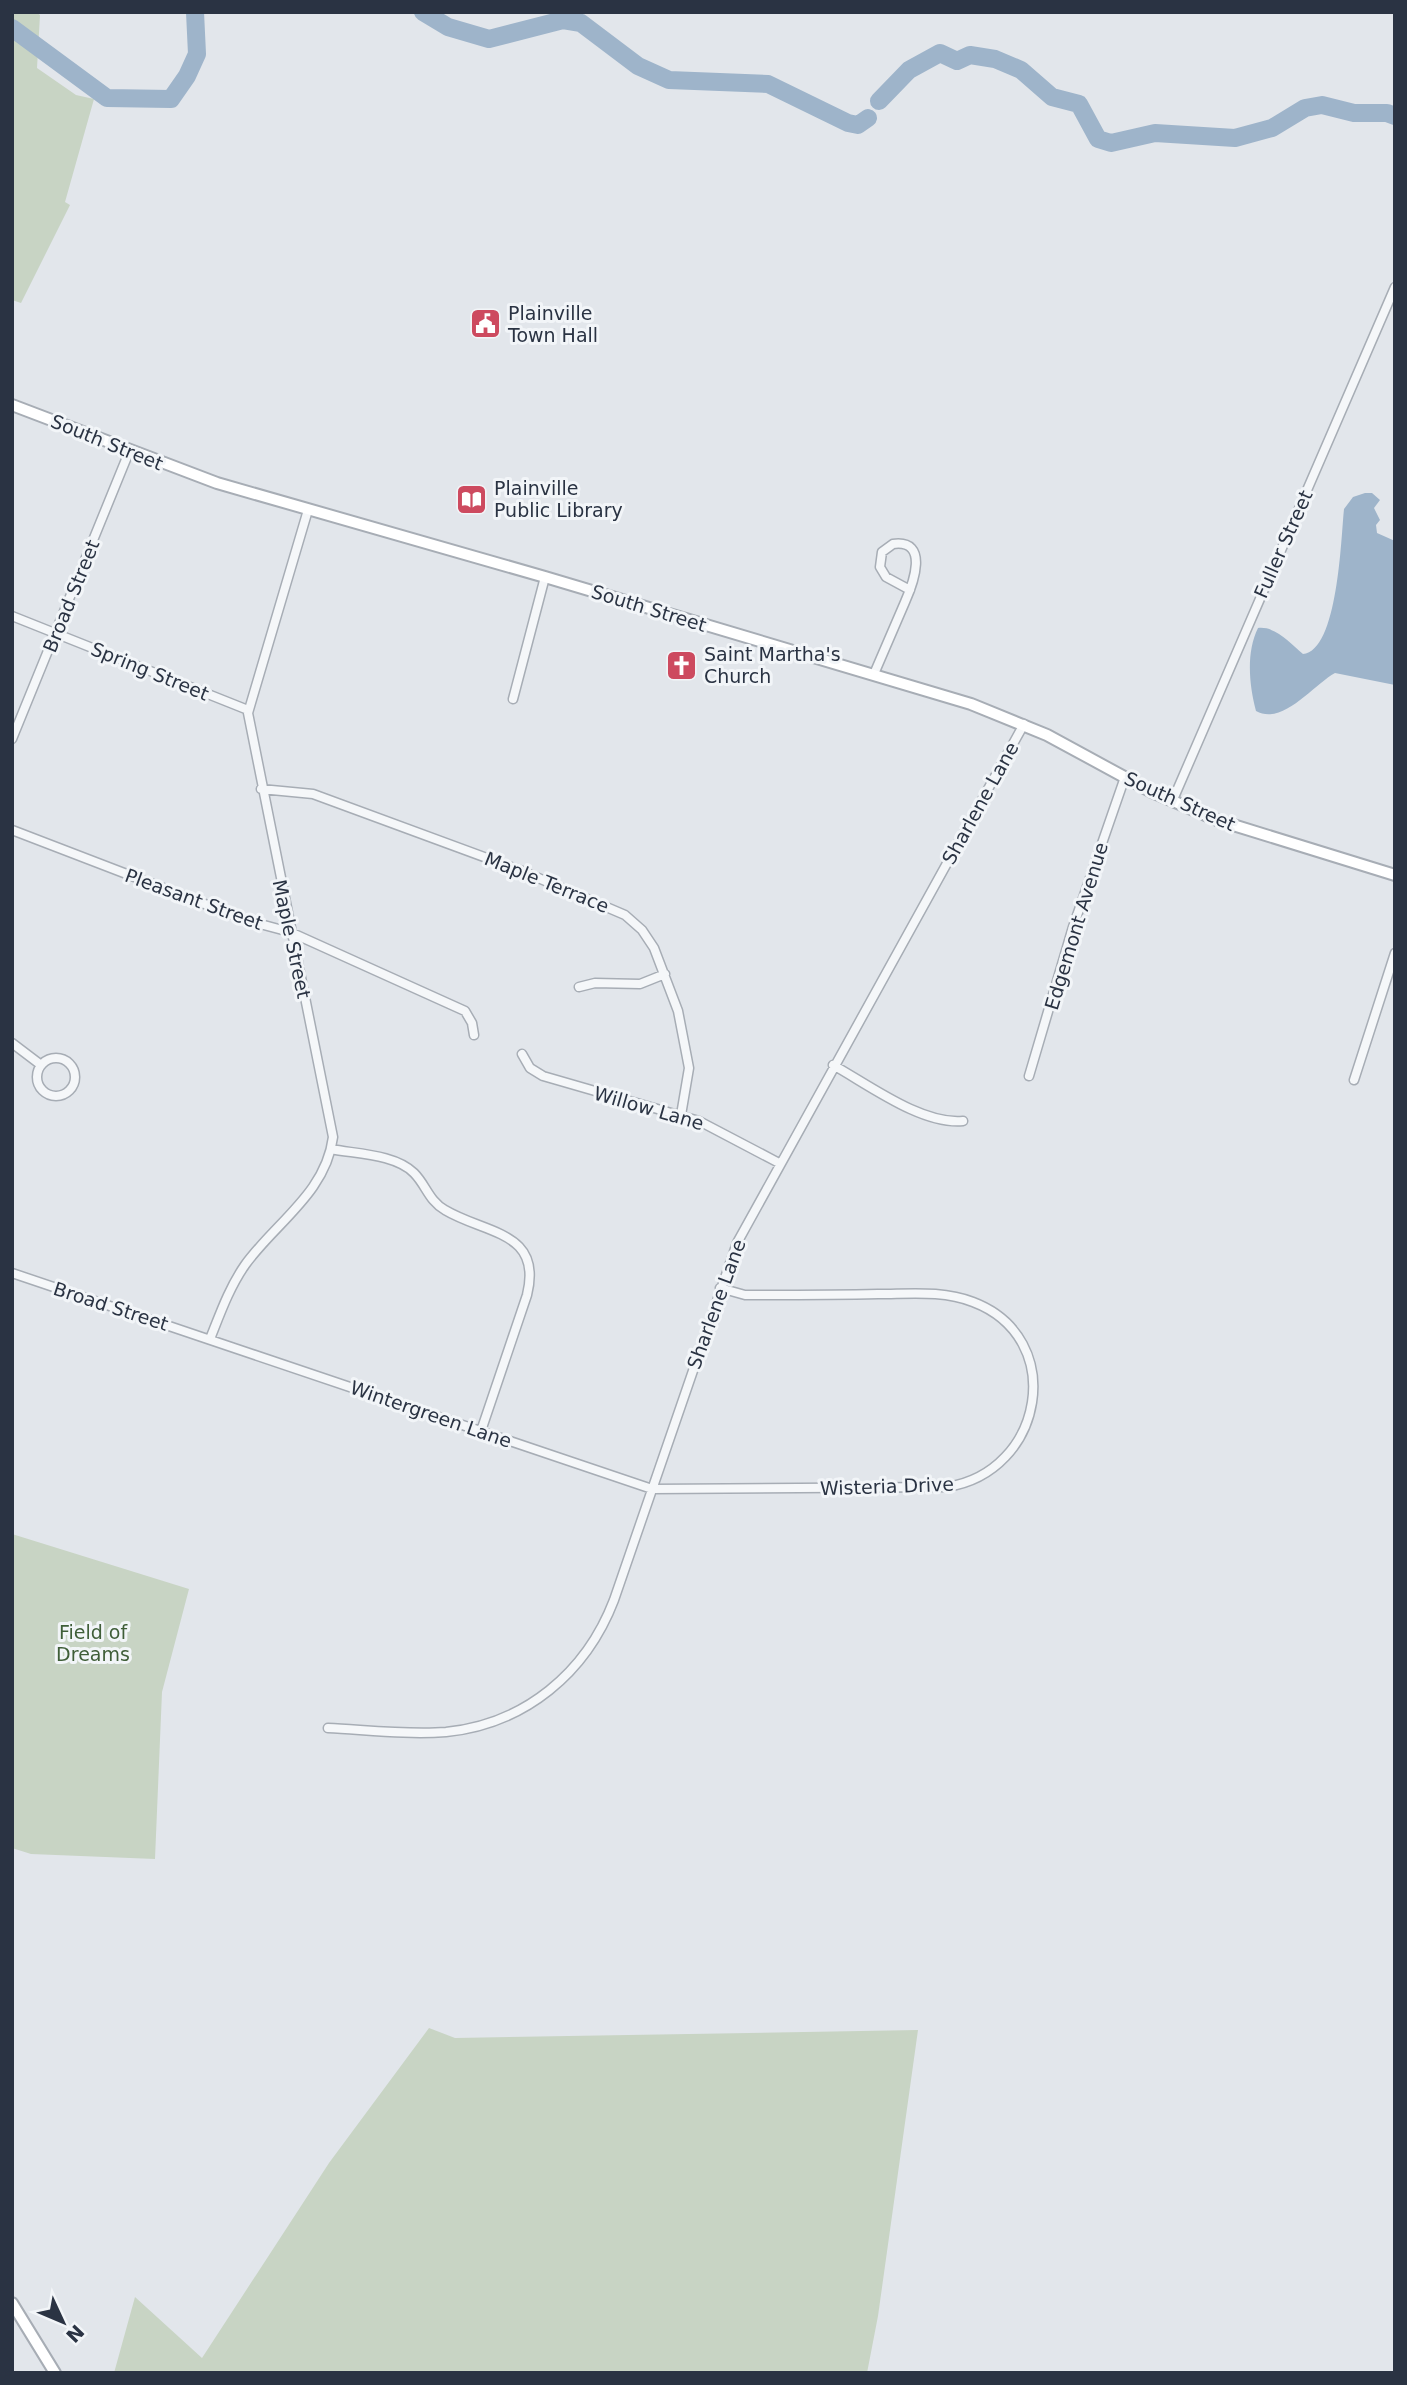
<svg xmlns="http://www.w3.org/2000/svg" width="1407" height="2385" viewBox="0 0 1407 2385" font-family="'DejaVu Sans',sans-serif">
<style>
.green{fill:#c8d4c4}
.water{fill:#9eb4ca}
.lines{fill:none;stroke-linecap:round;stroke-linejoin:round}
.river{stroke:#9eb4ca;stroke-width:18}
.street-casing{stroke:#a7adb5;stroke-width:11}
.secondary-casing{stroke:#a7adb5;stroke-width:14}
.street{stroke:#f5f7f9;stroke-width:8}
.secondary{stroke:#fff;stroke-width:10}
.labels{text-anchor:middle;stroke-width:6;stroke-linejoin:round;paint-order:stroke}
.poi-label{font-size:19px;fill:#2a3343;stroke:#f2f5f8;text-anchor:start}
.street-label{font-size:19px;fill:#2a3343;stroke:#f2f5f8}
.park-label{font-size:19px;fill:#3f5e38;stroke:#f2f5f8}
</style>
<rect width="100%" height="100%" fill="#e2e6eb"/>
<!-- green -->
<path class="green" d="M 12,12 L 36,12 L 40,15 L 37,68 L 76,95 L 94,99 L 65,202 L 70,205 L 21,303 L 12,300 Z
M 12,1534 L 189,1589 L 162,1692 L 155,1859 L 31,1854 L 12,1848 Z
M 429,2028 L 455,2038 L 918,2030 L 878,2316 L 867,2373 L 114,2373 L 135,2297 L 202,2358 L 329,2163 Z"/>
<!-- water -->
<path class="water" d="M 1365,493 L 1372,493 L 1380,500 L 1374,508 L 1380,520 L 1376,525 L 1377,533 L 1395,541 L 1395,685 L 1335,673 C 1313,685 1283,726 1256,711 C 1249,685 1246,652 1258,628 C 1276,626 1290,643 1303,654 C 1338,651 1341,538 1344,509 L 1353,497 Z"/>
<g class="lines">
<!-- river -->
<path class="river" d="M 423,12 L 448,27 L 489,39 L 563,20 L 581,23 L 638,66 L 669,80 L 768,84 L 848,123 L 858,125 L 868,118
M 12,28 L 107,98 L 171,99 L 187,76 L 197,54 L 195,12
M 879,101 L 909,70 L 940,53 L 957,61 L 970,55 L 995,59 L 1021,70 L 1052,97 L 1079,104 L 1098,139 L 1111,143 L 1155,133 L 1235,138 L 1272,128 L 1305,108 L 1322,105 L 1354,113 L 1387,113 L 1395,116"/>
<defs>
<path id="street" d="M 12,616 L 248,710
M 874,674 L 905,602 C 913,584 930,539 893,544 L 882,552 L 880,567 L 886,577 L 910,590
M 513,699 L 545,577
M 12,739 L 129,452
M 261,789 L 313,794 L 522,871 L 625,915 L 642,930 L 654,948 L 678,1011 L 689,1068 L 681,1115
M 1172,802 L 1395,287
M 12,830 L 249,921 L 290,932 L 465,1011 L 472,1023 L 474,1035
M 579,987 L 595,983 L 640,984 L 665,974
M 12,1043 L 41,1065
M 522,1054 L 530,1068 L 543,1076 L 699,1121 L 779,1163
M37 1077a19 19 0 1 1 38 0a19 19 0 1 1-38 0Z
M 833,1065 C 869,1085 922,1125 963,1121
M 1029,1076 L 1073,927 L 1125,777
M 1354,1080 L 1395,953
M 331,1149 C 356,1154 395,1154 414,1173 C 426,1185 429,1201 445,1210 C 485,1234 543,1231 527,1295 L 481,1431
M 12,1273 L 652,1489 L 947,1487 C 1044,1472 1068,1338 973,1302 C 943,1290 909,1294 878,1294 C 834,1295 789,1295 745,1295 L 720,1288
M 210,1339 C 220,1314 229,1288 245,1265 C 275,1223 326,1193 333,1137 L 248,713 L 308,510
M 328,1728 C 367,1730 408,1735 446,1732 C 525,1724 586,1673 614,1600 L 737,1243 L 1024,724"/>
<path id="secondary" d="M 12,405 L 217,483 L 545,577 L 971,704 L 1047,735 L 1152,792 L 1217,820 L 1395,875
M 12,2303 L 55,2373"/>
</defs>
<!-- street casing -->
<use href="#street" class="street-casing"/>
<!-- secondary casing -->
<use href="#secondary" class="secondary-casing"/>
<!-- street -->
<use href="#street" class="street"/>
<!-- secondary -->
<use href="#secondary" class="secondary"/>
</g>
<!-- icons -->
<defs>
<symbol id="civic-square" viewBox="-11 -11 22 22"><rect x="-9" y="-9" width="18" height="18" rx="4" fill="#cd4a5f" stroke="#f2f5f8"/><path d="M-.6-6.5H3V-4.5H.6V-3L4-1V1h2V6H-6V1h2V-1L-.6-3ZM-1.2 2.5V6h2.4V2.5Z" fill="#fff"/></symbol>
<symbol id="library-square" viewBox="-11 -11 22 22"><rect x="-9" y="-9" width="18" height="18" rx="4" fill="#cd4a5f" stroke="#f2f5f8"/><path d="M-6-4Q-3-5.5-.7-3.5V5Q-3 3-6 4ZM6-4Q3-5.5 .7-3.5V5Q3 3 6 4Z" fill="#fff"/></symbol>
<symbol id="church-square" viewBox="-11 -11 22 22"><rect x="-9" y="-9" width="18" height="18" rx="4" fill="#cd4a5f" stroke="#f2f5f8"/><path d="M-1.2-6h2.4v3.5h3.3v2.4h-3.3V6h-2.4V-.1h-3.3v-2.4h3.3Z" fill="#fff"/></symbol>
</defs>
<g fill-rule="evenodd">
<use href="#civic-square" x="468" y="306" width="35" height="35"/>
<use href="#library-square" x="454" y="482" width="35" height="35"/>
<use href="#church-square" x="664" y="648" width="35" height="35"/>
</g>
<g class="labels">
<!-- poi labels -->
<g class="poi-label">
<text x="508" y="320">Plainville<tspan x="508" dy="22">Town Hall</tspan></text>
<text x="494" y="495">Plainville<tspan x="494" dy="22">Public Library</tspan></text>
<text x="704" y="661">Saint Martha's<tspan x="704" dy="22">Church</tspan></text>
</g>
<!-- street labels -->
<g class="street-label">
<text transform="translate(107 442) rotate(22)" y="7">South Street</text>
<text transform="translate(1283 544) rotate(-66)" y="7">Fuller Street</text>
<text transform="translate(71 596) rotate(-68)" y="7">Broad Street</text>
<text transform="translate(649 608) rotate(17)" y="7">South Street</text>
<text transform="translate(150 671) rotate(22)" y="7">Spring Street</text>
<text transform="translate(1180 801) rotate(24)" y="7">South Street</text>
<text transform="translate(980 803) rotate(-61)" y="7">Sharlene Lane</text>
<text transform="translate(547 882) rotate(22)" y="7">Maple Terrace</text>
<text transform="translate(194 899) rotate(20)" y="7">Pleasant Street</text>
<text transform="translate(1076 926) rotate(-73)" y="7">Edgemont Avenue</text>
<text transform="translate(292 939) rotate(78)" y="7">Maple Street</text>
<text transform="translate(649 1108) rotate(16)" y="7">Willow Lane</text>
<text transform="translate(716 1304) rotate(-70)" y="7">Sharlene Lane</text>
<text transform="translate(111 1306) rotate(18)" y="7">Broad Street</text>
<text transform="translate(431 1414) rotate(19)" y="7">Wintergreen Lane</text>
<text transform="translate(887 1486) rotate(-2)" y="7">Wisteria Drive</text>
</g>
<!-- park labels -->
<g class="park-label">
<text x="93" y="1639">Field of<tspan x="93" dy="22">Dreams</tspan></text>
</g>
</g>
<!-- border -->
<rect width="1407" height="2385" fill="none" stroke="#2a3343" stroke-width="28"/>
<!-- north arrow -->
<g transform="translate(63 2322) rotate(134)" stroke="#f2f5f8" stroke-width="5" paint-order="stroke">
<path d="M0-5L12 26L0 18L-12 26Z" fill="#2a3343"/>
<text y="-10" font-size="19" font-weight="bold" text-anchor="middle" fill="#2a3343">N</text>
</g>
</svg>
